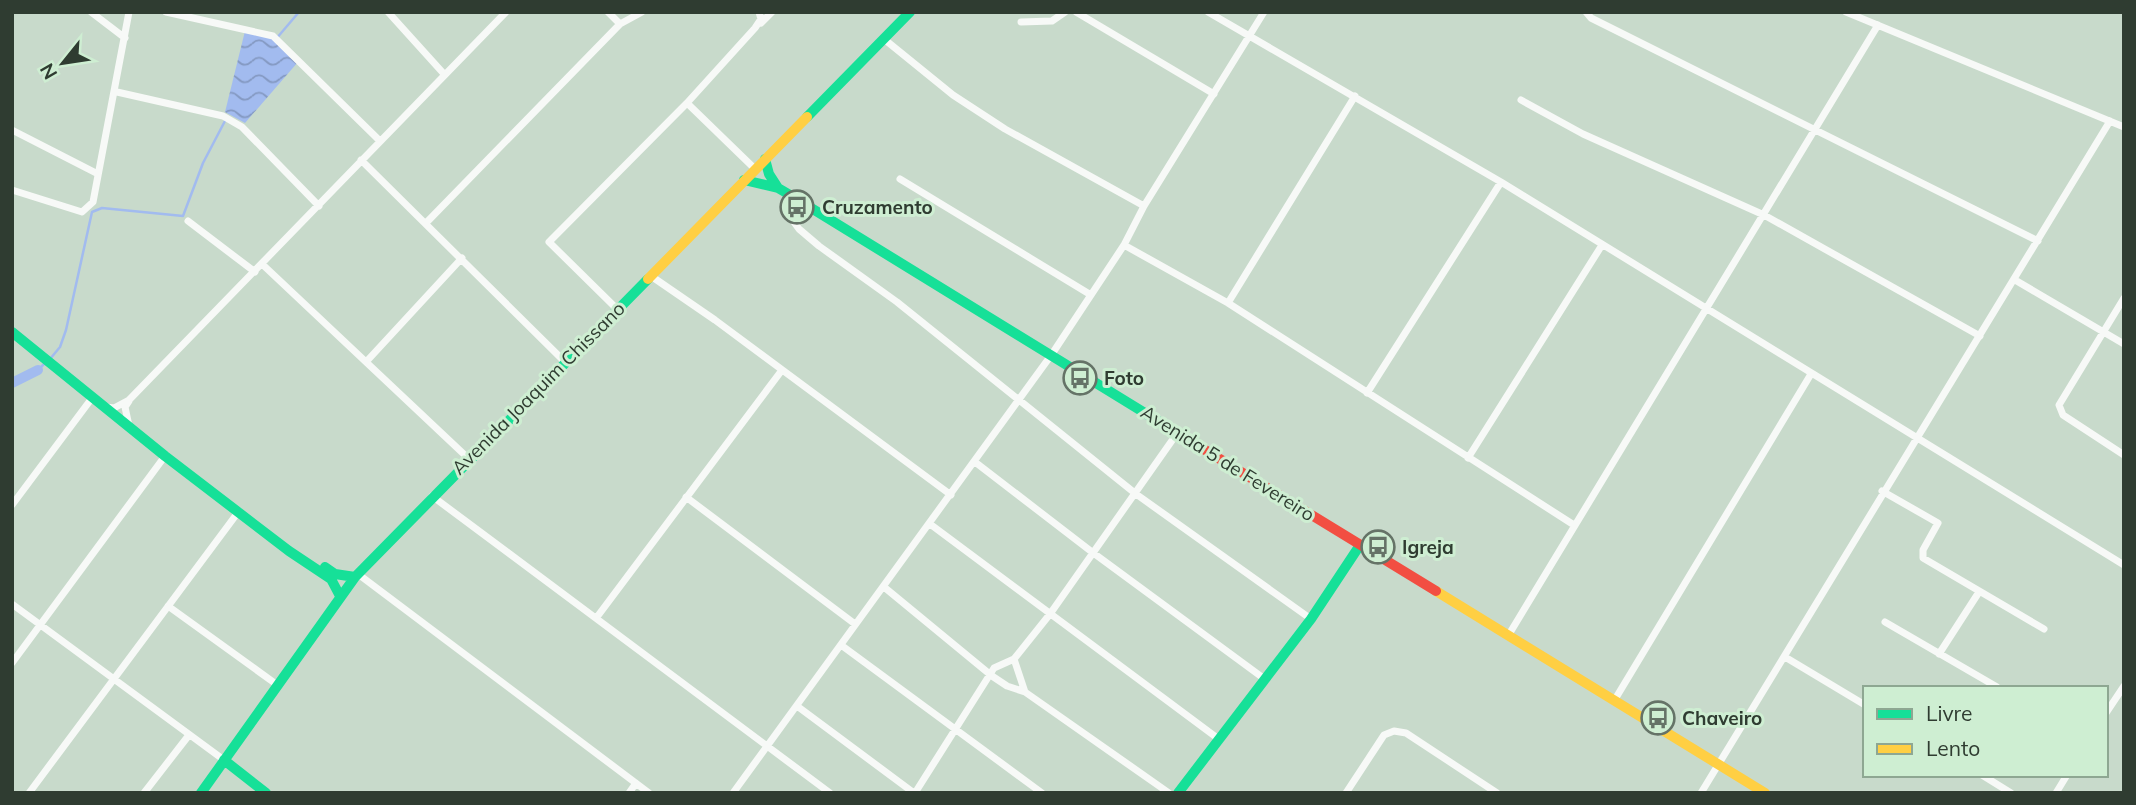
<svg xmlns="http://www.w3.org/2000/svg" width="2136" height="805" viewBox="0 0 2136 805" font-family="Mulish,sans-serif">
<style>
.water{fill:url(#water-waves)}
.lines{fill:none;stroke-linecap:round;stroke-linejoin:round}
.stream{stroke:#a2bbef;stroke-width:2.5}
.canal{stroke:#a2bbef;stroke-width:10}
.street{stroke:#f7f9f7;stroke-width:7}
.fast{stroke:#16e098;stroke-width:10}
.slow{stroke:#ffcf43;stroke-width:10}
.jam{stroke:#f24e42;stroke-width:10}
.labels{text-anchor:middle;stroke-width:6;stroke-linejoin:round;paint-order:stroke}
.poi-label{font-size:19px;font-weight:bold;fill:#2f3c31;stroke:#ceeed2;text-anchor:start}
.street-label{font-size:19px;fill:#2f3c31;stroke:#ceeed2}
</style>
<defs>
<pattern id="water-waves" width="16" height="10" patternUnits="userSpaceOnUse" patternTransform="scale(1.75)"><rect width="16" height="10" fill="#a2bbef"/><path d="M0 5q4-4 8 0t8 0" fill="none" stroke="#8499c2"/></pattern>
</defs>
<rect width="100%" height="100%" fill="#c8dacb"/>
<!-- water -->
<path class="water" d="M 245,31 L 271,38 L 298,62 L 245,123 L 225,112 Z"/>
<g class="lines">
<!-- stream -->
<path class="stream" d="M 276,39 L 299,12
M 50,359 L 60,347 L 66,330 L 92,212 L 102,208 L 183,216 L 203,163 L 226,119
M 38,370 L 45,363"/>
<!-- canal -->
<path class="canal" d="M 12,383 L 38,370"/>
<!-- street -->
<path class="street" d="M 91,12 L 125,38
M 166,12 L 273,36 L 380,141
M 388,12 L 444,74
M 608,12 L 620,24
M 1076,12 L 1214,94
M 1208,12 L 1501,182 L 2124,565
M 1586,12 L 1591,18 L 2038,241
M 1846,12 L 2124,127
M 1021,22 L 1052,21 L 1065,12
M 761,23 L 772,12
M 884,39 L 953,95 L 1005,129 L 1144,206
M 117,92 L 223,116 L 242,127 L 319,206
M 1521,100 L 1583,134 L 1764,215 L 1980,336
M 687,103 L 754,168
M 12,130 L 98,174
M 361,160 L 565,362
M 900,179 L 1091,295
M 12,190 L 82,212 L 93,202 L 129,12
M 790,195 L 786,211 L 799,229 L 819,246 L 897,302 L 1136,494 L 1311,619
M 188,221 L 255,272
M 426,223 L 620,24 L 642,12
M 1124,245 L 1228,303 L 1574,525
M 262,264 L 469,459
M 651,276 L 715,320 L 951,495
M 2015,280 L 2124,344
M 2124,298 L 2059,405 L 2063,415 L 2124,455
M 1228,303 L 1355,96
M 616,308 L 549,242 L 687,103 L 755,28 L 761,19 L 759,12
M 366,362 L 462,258
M 1367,393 L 1501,182
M 129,401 L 125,407 L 129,426
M 106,407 L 114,408 L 129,400 L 506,12
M 1468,458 L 1602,245
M 975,462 L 1092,552 L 1266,680
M 1882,491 L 1938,523 L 1923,550 L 1923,558 L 2044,629
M 432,496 L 830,793
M 686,497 L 855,624
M 12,505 L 92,398
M 930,524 L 1220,740
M 358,574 L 649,793
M 884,587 L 992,676 L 1007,686 L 1025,692 L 1169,793
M 12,604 L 224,760
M 168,606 L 276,684
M 597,617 L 782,370
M 1885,622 L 1997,687
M 1508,636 L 1878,25
M 841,645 L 1042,793
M 1939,654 L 1979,592
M 1785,657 L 1865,705
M 12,663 L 165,456
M 1025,692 L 1014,659 L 1050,614 L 1178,432
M 1614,701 L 1811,374
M 797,706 L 914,793
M 2106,713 L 2124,686
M 1982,775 L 2011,793
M 29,793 L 239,511
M 144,793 L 189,735
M 629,793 L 636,783
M 733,793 L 1052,354 L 1124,245 L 1144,206 L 1264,12
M 915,793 L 994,668 L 1014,659
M 1346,793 L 1384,735 L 1394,731 L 1406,733 L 1497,793
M 1701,793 L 2110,121
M 2056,793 L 2067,775"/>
<!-- fast -->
<path class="fast" d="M 807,117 L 910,12
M 765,159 L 769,174 L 778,188
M 744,180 L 778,188 L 790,195 L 1197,445
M 12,332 L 165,456 L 289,551 L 331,579 L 340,596
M 325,567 L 335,574 L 355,577
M 224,760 L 266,793
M 201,793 L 355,577 L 648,279
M 1178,793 L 1311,619 L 1360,545"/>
<!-- slow -->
<path class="slow" d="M 648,279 L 807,117
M 1436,591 L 1765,793"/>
<!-- jam -->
<path class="jam" d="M 1197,445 L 1436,591"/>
</g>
<!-- icons -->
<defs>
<symbol id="bus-ring" viewBox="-11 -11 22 22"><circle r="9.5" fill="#ceeed2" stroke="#657367" stroke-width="1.5"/><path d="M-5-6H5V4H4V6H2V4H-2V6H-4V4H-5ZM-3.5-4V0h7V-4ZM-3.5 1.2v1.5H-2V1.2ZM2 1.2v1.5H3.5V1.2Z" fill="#657367"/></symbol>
</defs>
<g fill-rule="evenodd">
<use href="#bus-ring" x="778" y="188" width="38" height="38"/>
<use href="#bus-ring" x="1061" y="359" width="38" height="38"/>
<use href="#bus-ring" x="1359" y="528" width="38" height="38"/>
<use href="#bus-ring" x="1639" y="699" width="38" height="38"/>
</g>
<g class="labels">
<!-- poi labels -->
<g class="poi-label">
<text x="822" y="214">Cruzamento</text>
<text x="1104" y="385">Foto</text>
<text x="1402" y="554">Igreja</text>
<text x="1682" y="725">Chaveiro</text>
</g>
<!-- street labels -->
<g class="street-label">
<text transform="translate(538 388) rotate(-45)" y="7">Avenida Joaquim Chissano</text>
<text transform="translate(1228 463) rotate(32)" y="7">Avenida 5 de Fevereiro</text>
</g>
</g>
<!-- border -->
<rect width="2136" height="805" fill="none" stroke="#2f3c31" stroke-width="28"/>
<!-- legend -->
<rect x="1863" y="686" width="245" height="91" fill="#ceeed2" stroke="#8ea792" stroke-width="2"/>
<rect x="1877" y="709" width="35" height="10" fill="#16e098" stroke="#8ea792" stroke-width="2"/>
<text x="1926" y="721" font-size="21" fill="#2f3c31">Livre</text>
<rect x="1877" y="744" width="35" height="10" fill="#ffcf43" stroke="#8ea792" stroke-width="2"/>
<text x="1926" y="756" font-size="21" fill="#2f3c31">Lento</text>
<!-- north arrow -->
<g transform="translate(63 63) rotate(240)" stroke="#ceeed2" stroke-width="5" paint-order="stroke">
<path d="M0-5L12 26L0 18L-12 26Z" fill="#2f3c31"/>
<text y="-10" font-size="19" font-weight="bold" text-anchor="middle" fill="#2f3c31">N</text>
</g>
</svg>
